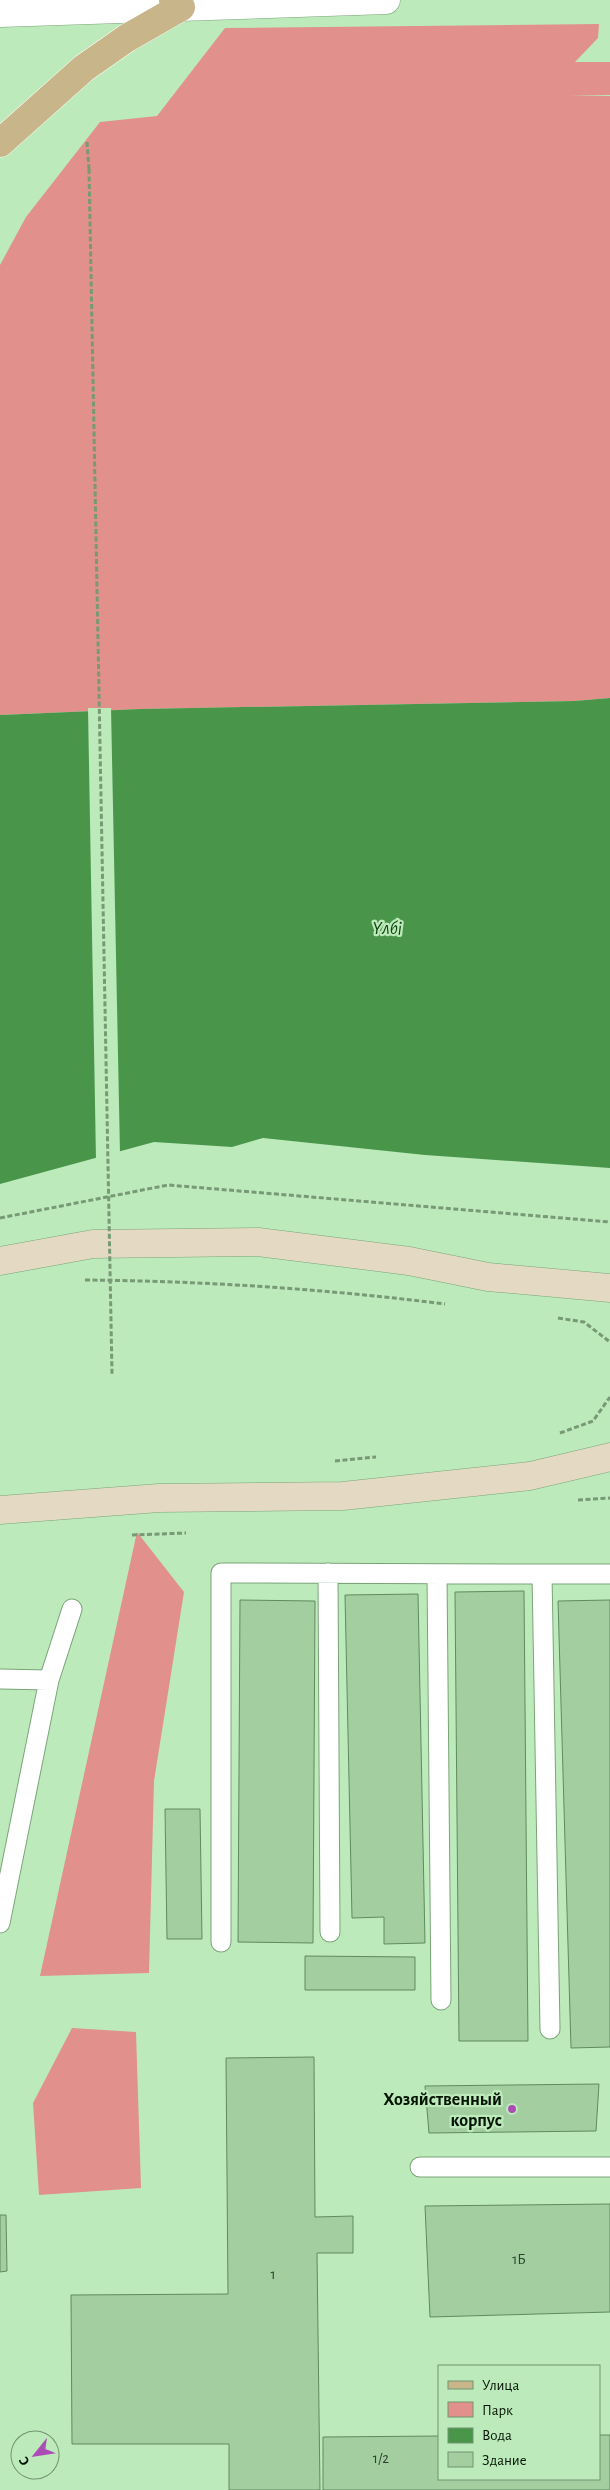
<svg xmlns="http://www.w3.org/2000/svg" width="610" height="2490" viewBox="0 0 610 2490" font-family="'Alegreya Sans',sans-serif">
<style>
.green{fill:#e1908b}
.water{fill:#49964b}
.pier{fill:#bdeabb}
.building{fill:#a2cea0;stroke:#608a5f}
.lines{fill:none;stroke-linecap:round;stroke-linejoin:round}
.service-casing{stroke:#7aa478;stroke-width:21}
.tertiary-casing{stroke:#7aa478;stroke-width:29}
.secondary-casing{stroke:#7aa478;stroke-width:29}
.primary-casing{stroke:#fff;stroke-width:29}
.path{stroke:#779976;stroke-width:3;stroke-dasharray:5 2.5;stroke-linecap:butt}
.service{stroke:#fff;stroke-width:19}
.tertiary{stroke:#fff;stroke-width:28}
.secondary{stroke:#e4dac4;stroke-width:28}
.primary{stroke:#c8b589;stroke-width:28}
.path-bridge{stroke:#779976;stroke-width:3;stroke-dasharray:5 2.5;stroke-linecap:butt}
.poi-dot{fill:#ac4db6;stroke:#bdeabb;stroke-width:2}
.labels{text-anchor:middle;stroke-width:4.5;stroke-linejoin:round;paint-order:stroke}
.number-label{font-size:15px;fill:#2c422c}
.poi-label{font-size:18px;font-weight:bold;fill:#051405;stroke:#bdeabb;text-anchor:end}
.water-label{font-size:19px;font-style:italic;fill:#0e4512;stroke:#bdeabb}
</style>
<rect width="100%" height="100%" fill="#bdeabb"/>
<!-- green -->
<path class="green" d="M 599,24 L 598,38 L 575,62 L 610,62 L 610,95 L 569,95 L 610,96 L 610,698 L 574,701 L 140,709 L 0,715 L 0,265 L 26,217 L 100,122 L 157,116 L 225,28 Z
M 137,1532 L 184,1592 L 154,1781 L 149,1973 L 40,1976 Z
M 72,2028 L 136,2032 L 141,2188 L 39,2195 L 33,2103 Z"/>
<!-- water -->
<path class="water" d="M 610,698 L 610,1168 L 425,1155 L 263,1138 L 232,1147 L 154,1142 L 0,1184 L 0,715 L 140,709 L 574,701 Z"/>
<!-- pier -->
<path class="pier" d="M 88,708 L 111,708 L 120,1154 L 96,1160 Z"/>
<!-- building -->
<path class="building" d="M 524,1591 L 528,2041 L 459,2041 L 455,1592 Z
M 418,1594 L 425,1943 L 384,1944 L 384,1917 L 352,1918 L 345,1595 Z
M 240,1600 L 315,1601 L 313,1943 L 238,1942 Z
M 610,1600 L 610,2047 L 571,2048 L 558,1601 Z
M 165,1809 L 200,1809 L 202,1939 L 167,1939 Z
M 305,1956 L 415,1957 L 415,1990 L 305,1990 Z
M 314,2057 L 315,2217 L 353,2216 L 353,2253 L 317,2253 L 320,2490 L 229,2490 L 229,2444 L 72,2444 L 71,2295 L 228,2294 L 226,2058 Z
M 599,2084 L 596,2131 L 429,2133 L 425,2086 Z
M 610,2204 L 610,2312 L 430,2317 L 425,2206 Z
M 0,2215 L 6,2215 L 7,2271 L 0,2272 Z
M 599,2435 L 610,2435 L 610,2490 L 323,2490 L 323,2437 L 439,2436 L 439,2479 L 599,2479 Z"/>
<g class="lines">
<defs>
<path id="service" d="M 328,1573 L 330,1932
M 437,1574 L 441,2000
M 0,1679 L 49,1680
M 0,1923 L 49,1680 L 72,1609
M 221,1942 L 221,1573 L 542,1574
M 550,2029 L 542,1574 L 610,1574
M 420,2167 L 610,2167"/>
<path id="tertiary" d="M 0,13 L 386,0"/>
<path id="secondary" d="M 0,1261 L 93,1244 L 258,1242 L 409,1261 L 488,1277 L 610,1288
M 0,1510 L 159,1498 L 343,1496 L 530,1476 L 610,1457"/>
<path id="primary" d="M 0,143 L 84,68 L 127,38 L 181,7 L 173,0"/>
</defs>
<!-- service casing -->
<use href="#service" class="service-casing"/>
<!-- tertiary casing -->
<use href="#tertiary" class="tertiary-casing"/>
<!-- secondary casing -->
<use href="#secondary" class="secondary-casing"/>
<!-- primary casing -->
<use href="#primary" class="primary-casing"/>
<!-- path -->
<path class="path" d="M 87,142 L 89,169
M 0,1218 L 168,1185 L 610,1222
M 85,1280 C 205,1281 325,1289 445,1304
M 558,1318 L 584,1322 L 610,1342
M 560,1433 L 593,1421 L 610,1397
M 335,1461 L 376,1457
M 578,1500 L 610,1498
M 132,1535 L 186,1533"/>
<!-- service -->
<use href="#service" class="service"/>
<!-- tertiary -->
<use href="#tertiary" class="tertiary"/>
<!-- secondary -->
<use href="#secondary" class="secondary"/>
<!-- primary -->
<use href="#primary" class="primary"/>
<!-- path-bridge -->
<path class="path-bridge" d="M 89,169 L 112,1374"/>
</g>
<!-- markers -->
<circle class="poi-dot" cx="512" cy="2109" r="5"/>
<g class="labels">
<!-- number labels -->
<g class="number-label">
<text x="519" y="2264">1Б</text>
<text x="273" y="2279">1</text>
<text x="381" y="2463">1/2</text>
</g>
<!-- poi labels -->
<g class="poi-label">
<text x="502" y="2105">Хозяйственный<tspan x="502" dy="21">корпус</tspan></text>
</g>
<!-- water labels -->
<g class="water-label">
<text x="387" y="934">Үлбі</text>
</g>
</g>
<!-- legend -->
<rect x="438" y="2365" width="162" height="115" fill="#bdeabb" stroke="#739472"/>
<rect x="448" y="2381" width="25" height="8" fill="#c8b589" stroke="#739472"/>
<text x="482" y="2390" font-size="15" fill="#051405">Улица</text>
<rect x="448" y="2402" width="25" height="15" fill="#e1908b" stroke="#739472"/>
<text x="482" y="2415" font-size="15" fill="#051405">Парк</text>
<rect x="448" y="2428" width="25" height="15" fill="#49964b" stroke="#739472"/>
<text x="482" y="2440" font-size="15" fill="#051405">Вода</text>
<rect x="448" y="2452" width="25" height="15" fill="#a2cea0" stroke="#739472"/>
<text x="482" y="2465" font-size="15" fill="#051405">Здание</text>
<!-- north arrow -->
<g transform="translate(35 2455) rotate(240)"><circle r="24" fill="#bdeabb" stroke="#739472"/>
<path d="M0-4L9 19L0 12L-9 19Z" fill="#ac4db6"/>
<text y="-8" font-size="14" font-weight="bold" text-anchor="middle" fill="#051405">С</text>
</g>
</svg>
